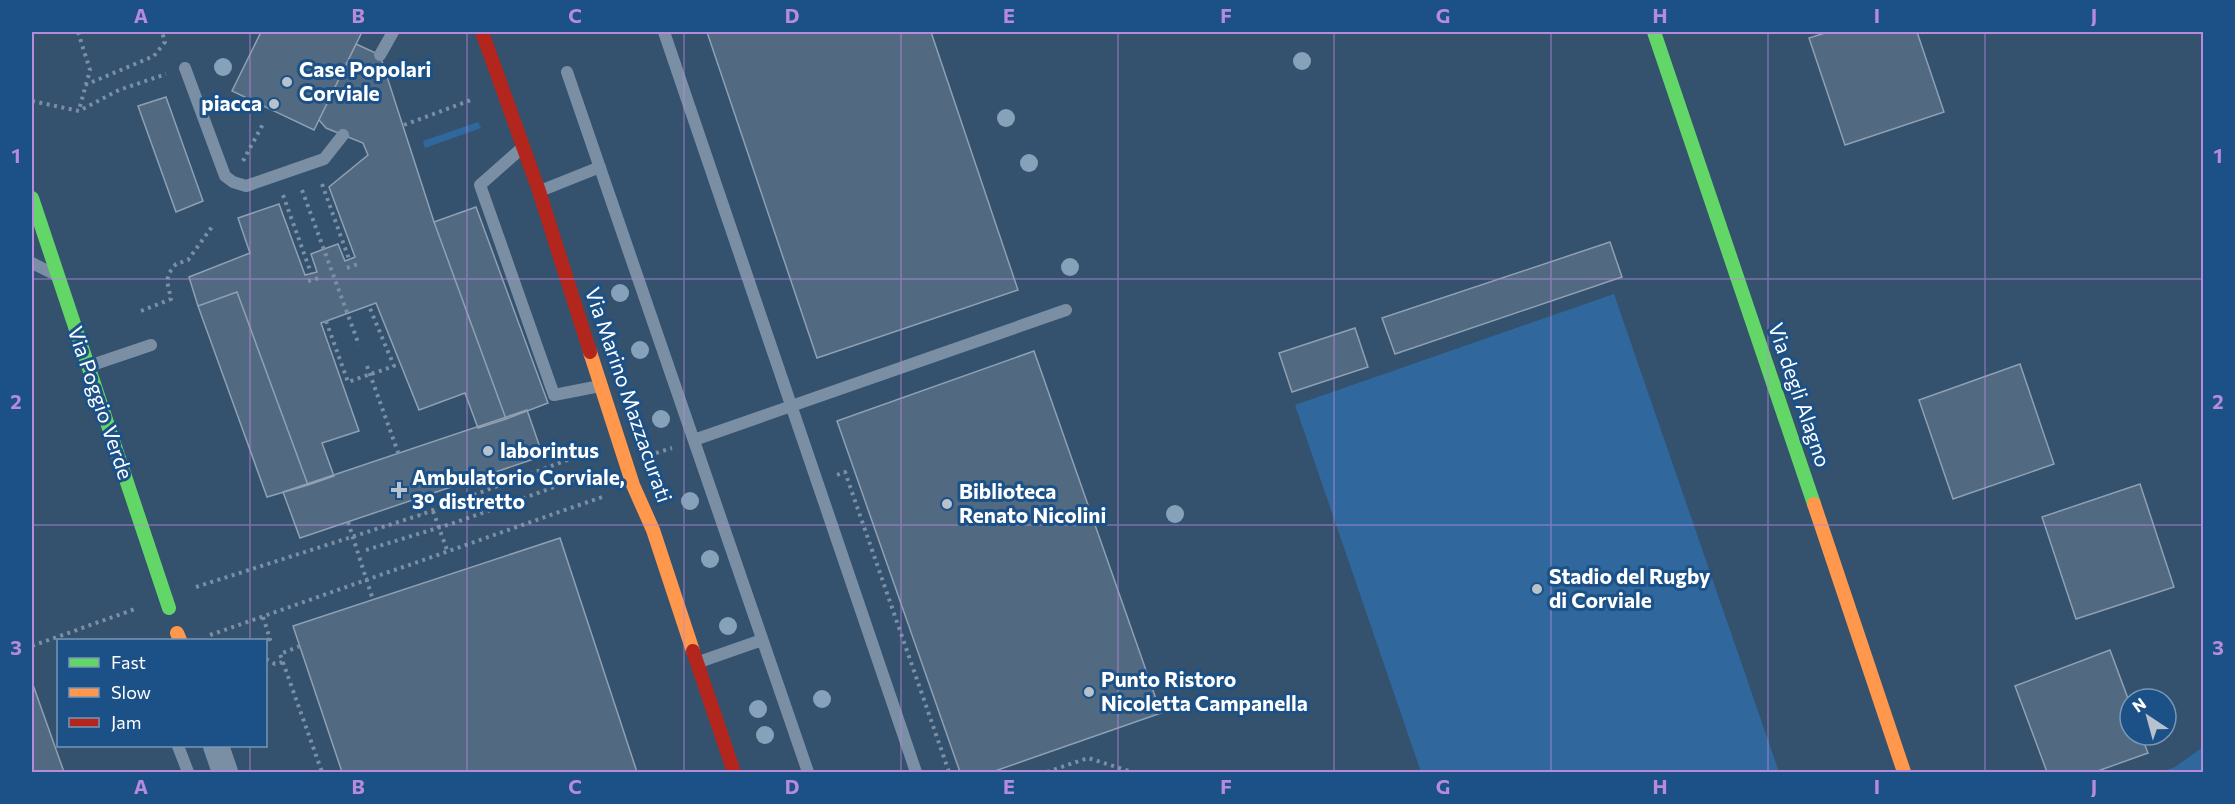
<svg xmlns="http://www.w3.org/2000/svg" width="2235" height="804" viewBox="0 0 2235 804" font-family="Commissioner,sans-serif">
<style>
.green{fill:#30689e}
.building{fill:#526a81;stroke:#8fa0b2;stroke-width:1.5}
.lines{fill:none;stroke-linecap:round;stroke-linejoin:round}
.path{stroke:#7b8fa4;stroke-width:4;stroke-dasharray:3 4.5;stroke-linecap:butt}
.lane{stroke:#7b8fa4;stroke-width:12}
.street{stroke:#7b8fa4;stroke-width:26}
.fast{stroke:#63d668;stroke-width:14}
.slow{stroke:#ff974d;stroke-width:14}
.jam{stroke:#b3261e;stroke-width:14}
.path-bridge{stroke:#7b8fa4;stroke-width:4;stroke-dasharray:3 4.5;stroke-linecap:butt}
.tree{fill:#86a1ba}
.grid{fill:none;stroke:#b68bdc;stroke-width:1.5;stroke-opacity:0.55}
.poi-dot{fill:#b8c2cc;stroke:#1c5187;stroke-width:2}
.labels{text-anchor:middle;stroke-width:6;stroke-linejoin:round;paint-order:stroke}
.poi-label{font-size:21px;font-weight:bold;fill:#fff;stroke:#1c5187;text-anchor:start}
.street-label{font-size:21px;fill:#fff;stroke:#1c5187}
.neatline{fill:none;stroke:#b68bdc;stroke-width:2}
.grid-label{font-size:20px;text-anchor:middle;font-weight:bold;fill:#b68bdc}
</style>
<rect width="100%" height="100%" fill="#34516e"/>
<!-- green -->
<path class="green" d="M 478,122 L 481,128 L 425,148 L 423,141 Z
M 1614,294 L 1779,772 L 1421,772 L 1295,405 Z
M 2203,747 L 2203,772 L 2160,772 L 2175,767 Z"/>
<!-- building -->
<path class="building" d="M 261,32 L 362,32 L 314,130 L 232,91 Z
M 707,32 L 931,32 L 1018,290 L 817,358 Z
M 1828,32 L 1917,32 L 1944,112 L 1845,145 L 1809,38 Z
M 356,44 L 380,55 L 434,222 L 506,419 L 478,428 L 465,393 L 419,410 L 376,303 L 321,323 L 359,431 L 322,443 L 334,476 L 308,485 L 237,292 L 198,306 L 189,277 L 250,253 L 238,218 L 279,204 L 305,275 L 317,272 L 311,254 L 324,249 L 338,244 L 345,261 L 355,257 L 329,187 L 368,155 L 363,143 L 326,128 L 319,120 Z
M 166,97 L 203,201 L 176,212 L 138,106 Z
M 476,207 L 548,403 L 506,419 L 434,222 Z
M 1610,242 L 1622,277 L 1395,354 L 1382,318 Z
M 237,292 L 308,485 L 267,497 L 198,306 Z
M 1355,328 L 1368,367 L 1292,392 L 1279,353 Z
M 1034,351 L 1161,713 L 992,772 L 960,772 L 837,421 Z
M 2020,364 L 2054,464 L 1953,499 L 1919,400 Z
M 527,410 L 543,456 L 300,538 L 283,492 Z
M 2140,484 L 2174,587 L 2076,619 L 2042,517 Z
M 560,538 L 637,772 L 342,772 L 293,626 Z
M 2110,650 L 2130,704 L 2130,735 L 2141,735 L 2148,753 L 2095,772 L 2047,772 L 2015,686 Z
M 32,682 L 64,772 L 32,772 Z
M 32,682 L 64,772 L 32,772 Z"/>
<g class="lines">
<!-- path -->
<path class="path" d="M 78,32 L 90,70 L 79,110
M 85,85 L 154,56 L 165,42 L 162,32
M 32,101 L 79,111 L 119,90 L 166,74
M 404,125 L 471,100
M 243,161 L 263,124
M 322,184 L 349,259
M 302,190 L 359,345
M 283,195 L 311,273
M 347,268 L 358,264
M 308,281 L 319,278
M 141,311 L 171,299 L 167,281 L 169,273 L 176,264 L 188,260 L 214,224
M 326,321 L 348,382 L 394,366 L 369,306
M 367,366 L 399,455
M 656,453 L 672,448
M 837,475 L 845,472 L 949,772
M 415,500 L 420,515
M 433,511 L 447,550
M 366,550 L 457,522 L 585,476
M 196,587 L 420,515 L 578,456 L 585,447
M 263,617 L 270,639 L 266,641
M 210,635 L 602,497
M 32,646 L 135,609
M 300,646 L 280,654 L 322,772
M 266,659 L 275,664 L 283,662
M 1047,772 L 1088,758 L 1129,771"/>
<!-- lane -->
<path class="lane" d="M 664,32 L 916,772
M 380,55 L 393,32
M 185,68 L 225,176 L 233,182 L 246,186 L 324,159 L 343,135
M 567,72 L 808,772
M 522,148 L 480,185 L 554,395 L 600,386
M 540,191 L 600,167
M 32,263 L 52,273
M 89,366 L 151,345
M 694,440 L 1066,310
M 699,662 L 762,640
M 178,746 L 188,772"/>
<!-- street -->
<path class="street" d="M 216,746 L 225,772"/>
<!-- fast -->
<path class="fast" d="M 1654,32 L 1814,504
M 32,198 L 169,608"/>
<!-- slow -->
<path class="slow" d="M 590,352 L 633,485 L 653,530 L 693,651
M 1814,504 L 1904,772
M 177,633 L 180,640"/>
<!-- jam -->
<path class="jam" d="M 482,32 L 539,191 L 590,352
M 693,651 L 734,772"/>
<!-- path-bridge -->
<path class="path-bridge" d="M 348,522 L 373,600"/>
</g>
<!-- trees -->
<g class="tree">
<circle cx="1302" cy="61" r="9"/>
<circle cx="223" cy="67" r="9"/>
<circle cx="1006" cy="118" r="9"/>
<circle cx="1029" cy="163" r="9"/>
<circle cx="1070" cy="267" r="9"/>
<circle cx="620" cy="293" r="9"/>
<circle cx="640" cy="350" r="9"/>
<circle cx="661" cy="419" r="9"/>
<circle cx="690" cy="501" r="9"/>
<circle cx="1175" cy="514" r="9"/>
<circle cx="710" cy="559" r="9"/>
<circle cx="728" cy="626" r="9"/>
<circle cx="822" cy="699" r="9"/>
<circle cx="758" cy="709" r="9"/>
<circle cx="765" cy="735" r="9"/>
</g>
<!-- grid -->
<path class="grid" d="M 250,32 L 250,640M 467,32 L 467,772M 684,32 L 684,772M 901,32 L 901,772M 1118,32 L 1118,772M 1334,32 L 1334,772M 1551,32 L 1551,772M 1768,32 L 1768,772M 1985,32 L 1985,772M 32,279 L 2204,279M 32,525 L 2204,525M 250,746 L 250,772"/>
<!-- markers -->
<g class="poi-dot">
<circle cx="287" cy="82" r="6"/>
<circle cx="274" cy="104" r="6"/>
<circle cx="488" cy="451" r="6"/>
<path d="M396 481h6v6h6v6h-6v6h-6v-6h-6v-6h6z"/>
<circle cx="947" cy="504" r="6"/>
<circle cx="1537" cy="589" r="6"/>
<circle cx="1089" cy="692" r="6"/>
</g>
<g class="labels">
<!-- poi labels -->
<g class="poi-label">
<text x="299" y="77">Case Popolari<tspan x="299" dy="24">Corviale</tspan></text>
<text x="262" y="111" text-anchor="end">piacca</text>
<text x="500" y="458">laborintus</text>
<text x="412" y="485">Ambulatorio Corviale,<tspan x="412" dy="24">3° distretto</tspan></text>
<text x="959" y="499">Biblioteca<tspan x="959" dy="24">Renato Nicolini</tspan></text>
<text x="1549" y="584">Stadio del Rugby<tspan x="1549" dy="24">di Corviale</tspan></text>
<text x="1101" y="687">Punto Ristoro<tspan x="1101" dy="24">Nicoletta Campanella</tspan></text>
</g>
<!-- street labels -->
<g class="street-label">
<text transform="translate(628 395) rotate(71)" y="7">Via Marino Mazzacurati</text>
<text transform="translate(1799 395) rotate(71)" y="7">Via degli Alagno</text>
<text transform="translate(100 403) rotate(71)" y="7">Via Poggio Verde</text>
</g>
</g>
<!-- border -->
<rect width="2235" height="804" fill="none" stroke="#1c5187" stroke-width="66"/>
<!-- legend -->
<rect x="57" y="639" width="210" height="108" fill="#1c5187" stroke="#7797b7" stroke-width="1.5"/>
<rect x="69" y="658" width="30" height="9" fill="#63d668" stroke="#7797b7" stroke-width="1.5"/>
<text x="111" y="669" font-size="18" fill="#ffffff">Fast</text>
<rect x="69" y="688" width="30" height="9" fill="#ff974d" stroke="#7797b7" stroke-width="1.5"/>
<text x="111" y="699" font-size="18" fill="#ffffff">Slow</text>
<rect x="69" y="718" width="30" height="9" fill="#b3261e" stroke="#7797b7" stroke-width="1.5"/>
<text x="111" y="729" font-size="18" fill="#ffffff">Jam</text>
<!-- north arrow -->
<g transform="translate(2148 717) rotate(324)"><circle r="28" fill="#1c5187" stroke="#7797b7" stroke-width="1.5"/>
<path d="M0-4.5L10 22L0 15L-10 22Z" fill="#b8c2cc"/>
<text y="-9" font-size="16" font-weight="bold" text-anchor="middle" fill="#ffffff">N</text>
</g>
<rect x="33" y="33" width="2169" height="738" class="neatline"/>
<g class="grid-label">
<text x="141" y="23">A</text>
<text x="358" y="23">B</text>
<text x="575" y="23">C</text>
<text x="792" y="23">D</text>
<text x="1009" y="23">E</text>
<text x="1226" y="23">F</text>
<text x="1443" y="23">G</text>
<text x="1660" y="23">H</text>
<text x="1877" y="23">I</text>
<text x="2094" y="23">J</text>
<text x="16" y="163">1</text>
<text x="2218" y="163">1</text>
<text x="16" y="409">2</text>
<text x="2218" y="409">2</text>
<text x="16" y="655">3</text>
<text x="2218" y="655">3</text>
<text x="141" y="794">A</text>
<text x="358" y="794">B</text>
<text x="575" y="794">C</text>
<text x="792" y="794">D</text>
<text x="1009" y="794">E</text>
<text x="1226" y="794">F</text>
<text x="1443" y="794">G</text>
<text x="1660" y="794">H</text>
<text x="1877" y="794">I</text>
<text x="2094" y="794">J</text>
</g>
</svg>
